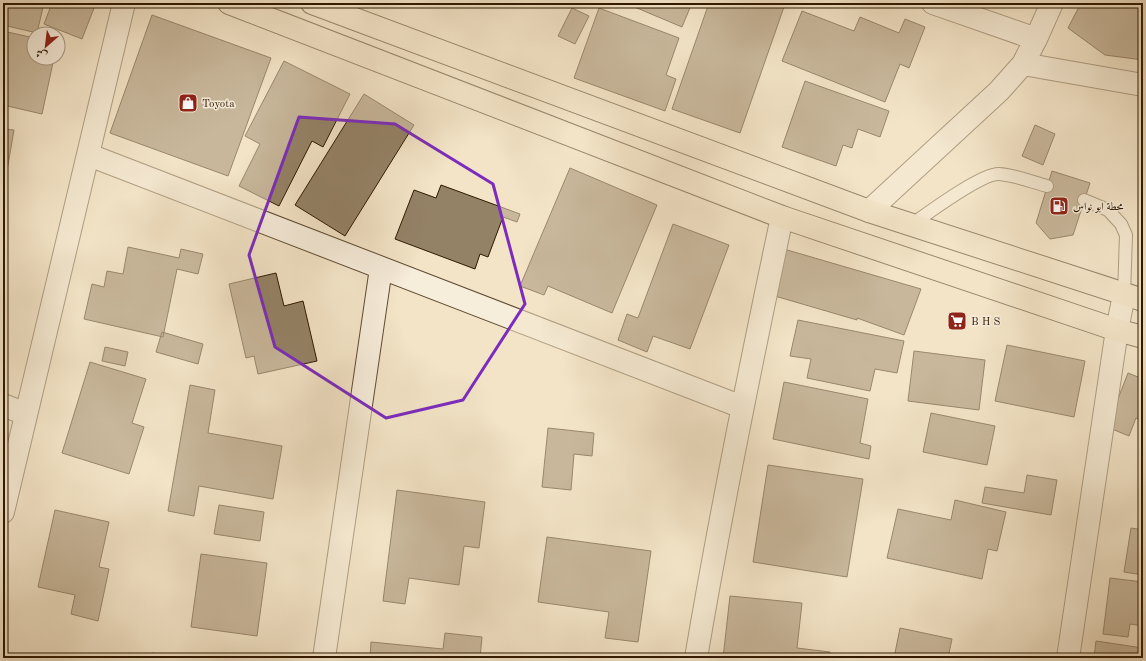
<svg xmlns="http://www.w3.org/2000/svg" width="1146" height="661" viewBox="0 0 1146 661" font-family="'Old Standard TT',Amiri,serif">
<style>
.building{fill:#948267;stroke:#2e1800}
.lines{fill:none;stroke-linecap:round;stroke-linejoin:round}
.service-casing{stroke:#5f4b32;stroke-width:14}
.minor-casing{stroke:#5f4b32;stroke-width:24}
.primary-casing{stroke:#2e1800;stroke-width:24}
.service{stroke:#f7eddb;stroke-width:12}
.minor{stroke:#f7eddb;stroke-width:22}
.primary{stroke:#f3e4c7;stroke-width:22}
.marked{fill:none;stroke:#7b2cbf;stroke-width:3;stroke-linejoin:round}
.labels{text-anchor:middle;stroke-width:3;stroke-linejoin:round;paint-order:stroke}
.poi-label{font-size:11px;fill:#2e1800;stroke:#f7eddb;text-anchor:start}
</style>
<rect width="100%" height="100%" fill="#f3e4c7"/>
<filter id="stains"><feTurbulence type="fractalNoise" baseFrequency=".005" numOctaves="4"/><feColorMatrix values="0 0 0 0 .2 0 0 0 0 .09 0 0 0 0 .02 0 0 0 .5 -.17"/></filter>
<radialGradient id="worn" r=".72"><stop offset=".6" stop-color="#630" stop-opacity="0"/><stop offset="1" stop-color="#630" stop-opacity=".3"/></radialGradient>
<!-- building -->
<path class="building" d="M 3,3 L 44,3 L 37,33 L 3,25 Z
M 52,3 L 96,3 L 82,39 L 44,24 Z
M 625,3 L 692,3 L 682,27 Z
M 709,3 L 782,3 L 785,4 L 740,133 L 672,109 Z
M 1081,3 L 1143,3 L 1143,60 L 1105,55 L 1068,28 Z
M 572,8 L 589,16 L 575,44 L 558,36 Z
M 599,8 L 679,38 L 666,75 L 676,79 L 665,111 L 574,78 Z
M 802,11 L 854,31 L 860,17 L 899,33 L 905,19 L 925,27 L 909,68 L 900,64 L 885,102 L 782,61 Z
M 152,15 L 271,58 L 228,176 L 110,133 Z
M 3,31 L 34,38 L 34,58 L 54,58 L 42,114 L 3,105 Z
M 284,61 L 350,94 L 323,147 L 312,141 L 279,206 L 239,186 L 260,144 L 245,136 Z
M 805,81 L 889,111 L 880,137 L 858,129 L 852,148 L 843,145 L 836,166 L 782,147 Z
M 364,94 L 414,125 L 345,236 L 295,205 Z
M 1035,125 L 1055,134 L 1043,165 L 1022,156 Z
M 3,129 L 14,130 L 4,188 L 3,188 Z
M 570,168 L 657,205 L 612,313 L 548,286 L 544,295 L 520,286 Z
M 1052,171 L 1090,183 L 1073,235 L 1050,239 L 1036,223 Z
M 441,185 L 520,214 L 517,222 L 503,217 L 488,257 L 480,254 L 475,269 L 395,239 L 414,190 L 436,198 Z
M 673,224 L 729,245 L 690,349 L 653,336 L 647,352 L 618,340 L 627,314 L 638,318 Z
M 128,247 L 179,258 L 181,249 L 203,254 L 198,274 L 177,269 L 163,337 L 84,319 L 92,284 L 104,287 L 107,271 L 123,274 Z
M 777,247 L 921,289 L 904,335 L 857,318 L 857,320 L 768,294 Z
M 276,273 L 284,306 L 303,301 L 317,361 L 258,374 L 254,356 L 246,358 L 229,284 Z
M 798,320 L 904,341 L 897,373 L 875,369 L 870,391 L 807,378 L 811,359 L 790,356 Z
M 162,332 L 203,344 L 198,364 L 156,352 Z
M 1007,345 L 1085,361 L 1074,417 L 995,401 Z
M 105,347 L 128,352 L 125,366 L 102,361 Z
M 914,351 L 985,360 L 979,410 L 908,401 Z
M 90,362 L 146,379 L 132,423 L 144,427 L 129,474 L 62,453 Z
M 1128,373 L 1143,379 L 1143,421 L 1136,418 L 1129,436 L 1107,427 Z
M 784,382 L 868,399 L 860,443 L 871,446 L 869,459 L 773,439 Z
M 190,385 L 215,390 L 208,433 L 282,446 L 273,499 L 199,486 L 194,516 L 168,511 Z
M 931,413 L 995,426 L 987,465 L 923,452 Z
M 548,428 L 594,433 L 592,456 L 574,454 L 571,490 L 542,487 Z
M 768,465 L 863,479 L 847,577 L 753,562 Z
M 1027,475 L 1057,480 L 1051,515 L 982,503 L 985,487 L 1024,493 Z
M 397,490 L 485,502 L 479,548 L 464,546 L 459,585 L 409,578 L 405,604 L 383,601 Z
M 955,500 L 1006,512 L 997,551 L 988,549 L 982,579 L 887,558 L 898,509 L 951,520 Z
M 219,505 L 264,512 L 260,541 L 214,534 Z
M 55,510 L 109,522 L 99,567 L 109,569 L 98,621 L 71,614 L 75,595 L 38,587 Z
M 1131,528 L 1143,530 L 1143,575 L 1124,572 Z
M 547,537 L 651,551 L 638,642 L 605,638 L 609,612 L 538,602 Z
M 201,554 L 267,563 L 257,636 L 191,627 Z
M 1110,578 L 1143,582 L 1143,626 L 1130,624 L 1128,637 L 1103,634 Z
M 730,596 L 802,603 L 797,648 L 830,652 L 830,658 L 723,658 Z
M 900,628 L 952,639 L 948,658 L 894,658 Z
M 445,633 L 482,637 L 480,658 L 370,658 L 371,642 L 443,649 Z
M 1096,641 L 1143,648 L 1143,658 L 1094,658 Z
M 152,653 L 175,657 L 174,658 L 151,658 Z
M 25,655 L 40,658 L 24,658 Z"/>
<g class="lines">
<defs>
<path id="service" d="M 1084,200 L 1108,210 L 1121,224 L 1126,235 L 1124,295
M 911,225 C 928,213 982,173 999,174 C 1015,175 1032,182 1047,186"/>
<path id="minor" d="M 933,3 L 1036,39
M 1023,64 L 1143,85
M 89,155 L 742,407
M 869,211 L 999,91 L 1023,64 L 1036,39 L 1052,3
M 3,405 L 26,414
M 3,512 L 124,3
M 324,658 L 381,268
M 696,658 C 721,510 751,363 782,217
M 1068,658 L 1117,330 L 1124,295"/>
<path id="primary" d="M 229,3 L 782,217 L 1117,330 L 1143,337
M 312,3 L 869,211 L 1143,300"/>
</defs>
<!-- service casing -->
<use href="#service" class="service-casing"/>
<!-- minor casing -->
<use href="#minor" class="minor-casing"/>
<!-- primary casing -->
<use href="#primary" class="primary-casing"/>
<!-- service -->
<use href="#service" class="service"/>
<!-- minor -->
<use href="#minor" class="minor"/>
<!-- primary -->
<use href="#primary" class="primary"/>
</g>
<!-- marked area -->
<path d="M0 0H1146V661H0ZM 299,117 L 395,124 L 493,184 L 525,304 L 463,400 L 386,418 L 275,347 L 249,255 Z" fill="#f3e4c7" fill-opacity=".55" fill-rule="evenodd"/>
<path class="marked" d="M 299,117 L 395,124 L 493,184 L 525,304 L 463,400 L 386,418 L 275,347 L 249,255 Z"/>
<!-- icons -->
<defs>
<symbol id="shop-square" viewBox="-11 -11 22 22"><rect x="-9" y="-9" width="18" height="18" rx="4" fill="#8f2418" stroke="#f7eddb"/><path d="M-5-2.5h2.3a2.7 3.5 0 0 1 5.4 0H5L5.5 6h-11ZM-1.5-2.5h3a1.5 2.3 0 0 0-3 0Z" fill="#fff"/></symbol>
<symbol id="fuel-square" viewBox="-11 -11 22 22"><rect x="-9" y="-9" width="18" height="18" rx="4" fill="#8f2418" stroke="#f7eddb"/><path d="M-5.5-6h7V0h2V4h1.3V-2.5L3-4.5l.8-.8L6-3V5H2.5V1h-1V6h-7ZM-4.2-4.7v3.2H.2V-4.7Z" fill="#fff"/></symbol>
<symbol id="supermarket-square" viewBox="-11 -11 22 22"><rect x="-9" y="-9" width="18" height="18" rx="4" fill="#8f2418" stroke="#f7eddb"/><path d="M-6-5.5h2.5l.6 2H6L4.5 2H-2.5L-4.4-4H-6ZM-1.5 3.2a1.3 1.3 0 1 0 .1 0ZM3 3.2a1.3 1.3 0 1 0 .1 0Z" fill="#fff"/></symbol>
</defs>
<g fill-rule="evenodd">
<use href="#shop-square" x="177" y="92" width="22" height="22"/>
<use href="#fuel-square" x="1048" y="195" width="22" height="22"/>
<use href="#supermarket-square" x="946" y="310" width="22" height="22"/>
</g>
<g class="labels">
<!-- poi labels -->
<g class="poi-label">
<text x="202" y="107">Toyota</text>
<text x="1073" y="210">محطة ابو نواس</text>
<text x="971" y="325">B H S</text>
</g>
</g>
<!-- margin -->
<rect width="1146" height="661" fill="none" stroke="#f3e4c7" stroke-width="16"/>
<rect x="4" y="4" width="1138" height="653" fill="none" stroke="#2e1800" stroke-width="2"/>
<rect x="8" y="8" width="1130" height="645" fill="none" stroke="#2e1800"/>
<!-- north arrow -->
<g transform="translate(46 46) rotate(208)"><circle r="19" fill="#f7eddb" stroke="#a79883"/>
<path d="M0-3L7 15L0 10L-7 15Z" fill="#8f2418"/>
<text y="-6" font-size="11" font-weight="bold" text-anchor="middle" fill="#2e1800">ش</text>
</g>
<rect width="100%" height="100%" filter="url(#stains)"/>
<rect width="100%" height="100%" fill="url(#worn)"/>
</svg>
